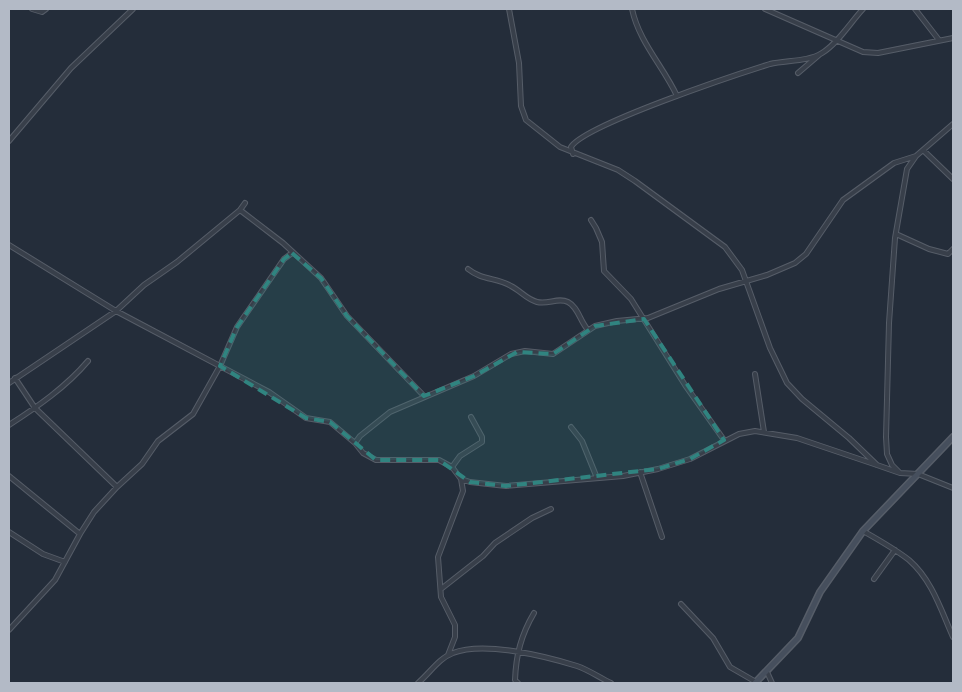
<svg xmlns="http://www.w3.org/2000/svg" width="962" height="692" viewBox="0 0 962 692" font-family="'PT Sans',sans-serif">
<style>
.lines{fill:none;stroke-linecap:round;stroke-linejoin:round}
.street-casing{stroke:#565d68;stroke-width:6}
.secondary-casing{stroke:#565d68;stroke-width:8}
.street{stroke:#383f4a;stroke-width:4}
.secondary{stroke:#464f5d;stroke-width:5}
.marked{fill:#308480;fill-opacity:0.2;stroke:#308480;stroke-width:4;stroke-dasharray:10 6;stroke-linejoin:round}
</style>
<rect width="100%" height="100%" fill="#242d3a"/>
<g class="lines">
<defs>
<path id="street" d="M 32,9 L 42,12 L 46,9
M 509,9 L 519,63 L 521,106 L 526,120 L 560,147 L 618,170 L 635,181 L 725,247 L 742,270 L 770,348 L 787,383 L 802,399 L 849,438 L 877,465 L 900,473
M 632,9 C 639,42 663,66 677,96
M 765,9 L 863,52 L 878,53 L 953,38
M 915,9 L 939,40
M 798,73 L 819,55
M 953,124 L 916,156 L 907,169 L 895,238 L 889,323 L 886,437 L 887,454 L 892,465 L 900,473 L 918,474 L 953,488
M 9,141 L 71,68 L 133,9
M 923,150 L 953,179
M 573,154 L 571,147 C 584,125 738,74 770,64 C 786,60 808,62 822,53 C 838,43 850,23 863,9
M 240,210 L 283,243 L 321,278 L 347,316 L 424,396
M 591,220 L 596,228 L 602,242 L 604,271 L 631,299 L 685,385 L 724,440
M 896,234 L 929,249 L 948,254 L 953,249
M 9,245 L 116,311 L 269,392 L 306,418 L 330,422 L 355,443 L 363,453 L 376,460 L 439,460 L 452,467 L 461,479 L 470,482 L 506,486 L 623,476 L 658,469 L 690,459 L 739,434 L 755,431 L 797,438 L 877,465
M 468,269 C 483,281 496,277 511,286 C 521,291 526,299 537,302 C 548,305 558,297 568,302 C 578,307 580,321 588,330
M 755,374 L 764,432
M 15,378 L 35,408 L 117,487
M 9,383 L 116,311 L 144,285 L 177,262 L 240,210 L 245,203
M 9,425 C 37,407 66,387 88,361
M 571,427 L 582,441 L 597,478
M 355,443 L 360,436 L 390,412 L 474,376 L 511,354 L 525,351 L 553,354 L 595,326 L 617,321 L 648,318 L 719,289 L 767,275 L 795,263 L 806,254 L 843,200 L 894,163 L 916,156
M 452,467 L 460,456 L 482,442 L 482,437 L 471,417
M 640,472 L 662,537
M 9,476 L 80,534
M 863,531 C 879,540 895,549 909,560 C 932,580 941,610 953,637
M 9,532 L 43,554 L 65,562
M 874,579 L 895,550
M 441,589 L 483,556 L 495,543 L 532,518 L 551,509
M 681,604 L 713,638 L 730,667 L 756,682
M 9,630 L 55,580 L 80,534 L 94,512 L 117,487 L 142,464 L 158,441 L 193,414 L 220,366 L 237,327 L 284,259 L 292,253
M 448,655 L 455,637 L 455,625 L 441,597 L 438,557 L 463,491 L 461,479
M 767,672 L 772,683
M 418,683 C 429,674 439,658 453,653 C 484,641 545,656 577,666 C 589,670 600,678 611,683
M 518,683 L 515,680 C 516,655 521,635 534,613"/>
<path id="secondary" d="M 755,683 L 798,638 L 820,592 L 863,531 L 953,437"/>
</defs>
<!-- street casing -->
<use href="#street" class="street-casing"/>
<!-- secondary casing -->
<use href="#secondary" class="secondary-casing"/>
<!-- street -->
<use href="#street" class="street"/>
<!-- secondary -->
<use href="#secondary" class="secondary"/>
</g>
<!-- marked area -->
<path class="marked" d="M 292,253 L 321,278 L 347,316 L 424,396 L 474,376 L 517,352 L 553,354 L 595,326 L 644,319 L 724,440 L 690,459 L 658,469 L 506,486 L 470,482 L 439,460 L 376,460 L 330,422 L 306,418 L 220,366 L 237,327 L 284,259 Z"/>
<!-- border -->
<rect width="962" height="692" fill="none" stroke="#b3bac6" stroke-width="20"/>
</svg>
